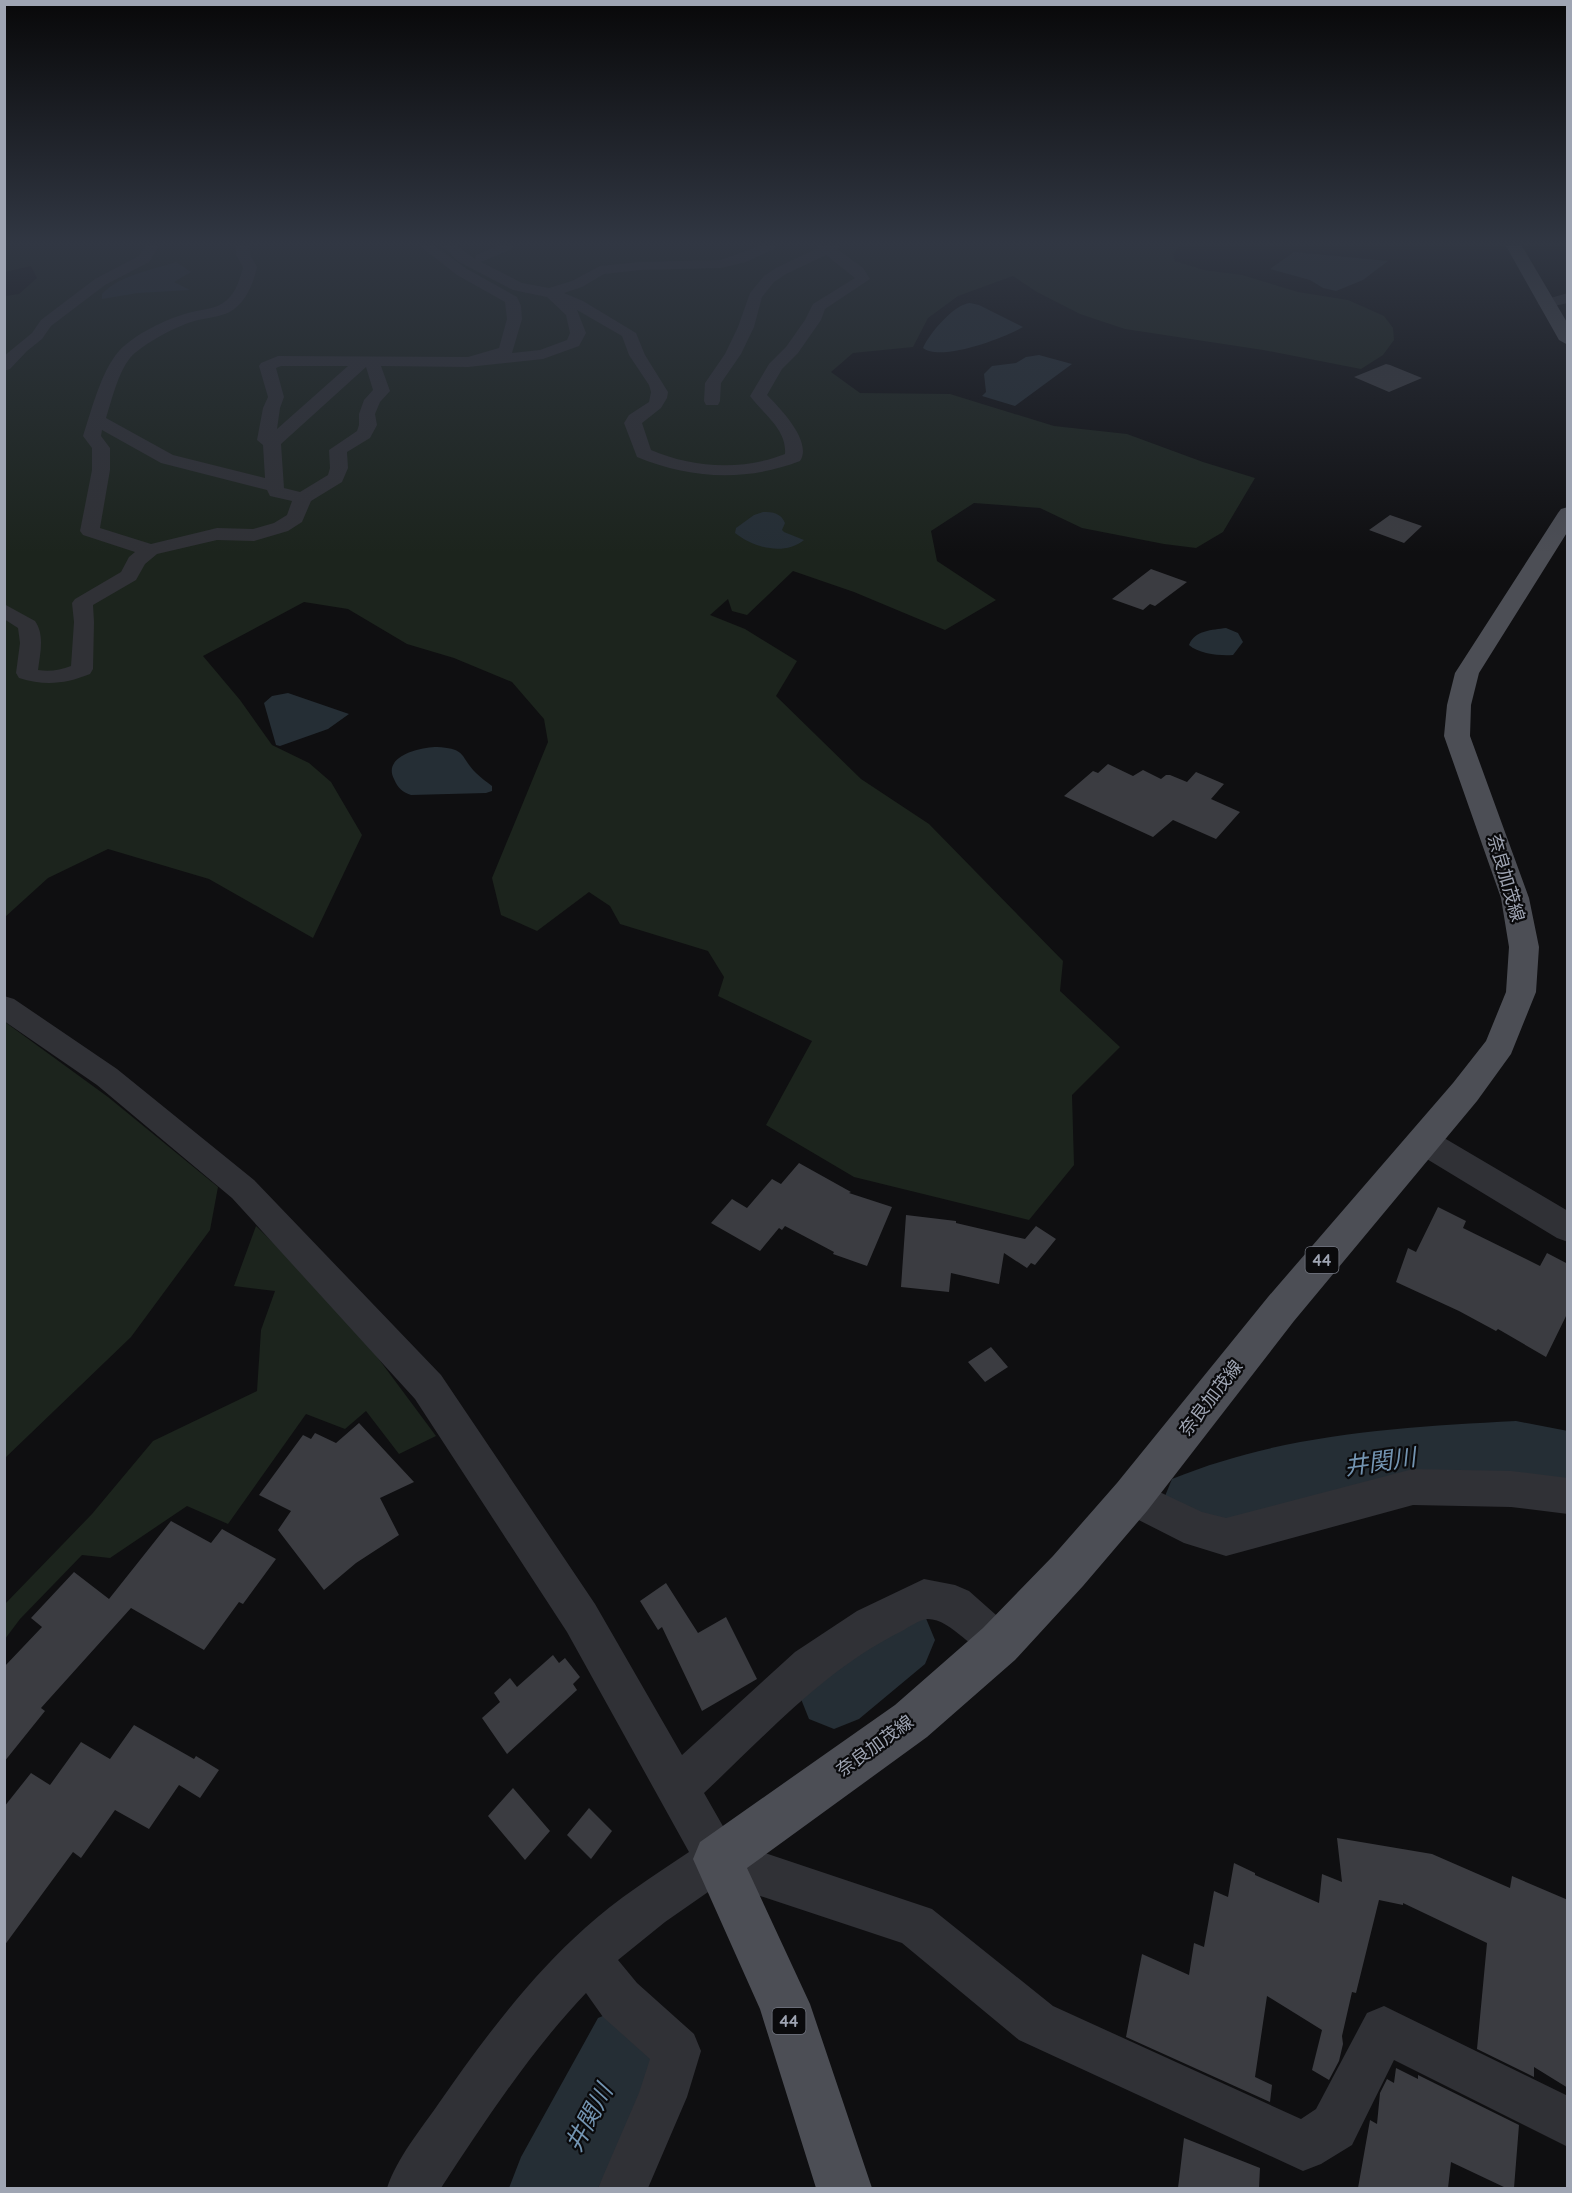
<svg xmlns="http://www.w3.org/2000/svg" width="1572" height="2193" viewBox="0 0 1572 2193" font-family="Quicksand,'Noto Sans JP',sans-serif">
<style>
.green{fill:#1c241d}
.water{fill:#252e35}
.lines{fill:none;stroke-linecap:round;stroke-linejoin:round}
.river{fill:#252e35;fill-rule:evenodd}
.building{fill:#3b3c41}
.minor{fill:#303136;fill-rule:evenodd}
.major{fill:#4c4e55;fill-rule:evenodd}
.labels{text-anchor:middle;stroke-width:4.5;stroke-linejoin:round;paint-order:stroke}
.shield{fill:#0a0a0c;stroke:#727681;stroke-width:1.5}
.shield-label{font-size:16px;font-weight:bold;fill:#9fa5b3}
.street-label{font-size:18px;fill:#9fa5b3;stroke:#0a0a0c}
.near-water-label{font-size:24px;font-style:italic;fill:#7394b1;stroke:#0a0a0c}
</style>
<rect width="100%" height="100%" fill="#0f0f11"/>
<!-- green -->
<path class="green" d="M 5,246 L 1179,246 L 1173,254 L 1175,261 L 1204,270 L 1242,275 L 1298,292 L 1348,300 L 1384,316 L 1393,328 L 1394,340 L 1383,355 L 1361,369 L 1263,350 L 1125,329 L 1080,314 L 1037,292 L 1013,276 L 958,296 L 928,318 L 913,347 L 853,353 L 831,372 L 860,393 L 950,394 L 1054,426 L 1127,434 L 1203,462 L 1255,478 L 1223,532 L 1196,548 L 1164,544 L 1082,528 L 1040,508 L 974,503 L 931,531 L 937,561 L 996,600 L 945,630 L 854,592 L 793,571 L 747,615 L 732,611 L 728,599 L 710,615 L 745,629 L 797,661 L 776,696 L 861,779 L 929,824 L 1063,961 L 1060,991 L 1120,1047 L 1072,1095 L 1074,1165 L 1029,1220 L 854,1177 L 766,1125 L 812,1041 L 718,996 L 724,977 L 708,951 L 620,924 L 610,906 L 589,892 L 537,931 L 501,915 L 492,878 L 548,742 L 544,719 L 512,682 L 454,658 L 407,644 L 348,609 L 304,602 L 203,656 L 240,700 L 272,745 L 309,763 L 331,782 L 362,835 L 313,938 L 209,879 L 108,849 L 48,878 L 5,917 L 5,296 L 19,294 L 37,278 L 31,266 L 5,272 Z
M 5,1022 L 108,1097 L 218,1187 L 210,1230 L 131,1337 L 5,1458 Z
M 256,1226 L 343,1311 L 436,1436 L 399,1454 L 366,1411 L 345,1429 L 306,1414 L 228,1524 L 187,1506 L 110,1558 L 82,1555 L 20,1619 L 5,1639 L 5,1604 L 92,1514 L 153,1441 L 257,1391 L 261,1330 L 275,1291 L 234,1286 Z"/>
<!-- water -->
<path class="water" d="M 1294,252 L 1388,261 L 1363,280 L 1336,291 L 1323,288 L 1310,280 L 1270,269 Z
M 176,262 L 191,272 L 174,282 L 190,290 L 138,293 L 102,299 L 102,294 C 120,275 151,270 176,262 Z
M 970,303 L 979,305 L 1023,327 C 1004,338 941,362 923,348 C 929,334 954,304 970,303 Z
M 1039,355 L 1072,364 L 1015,406 L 982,396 L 986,392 L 984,374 L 992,366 L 1016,363 L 1026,357 Z
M 763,512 C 773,512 781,513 785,523 L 782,530 L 784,532 L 804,540 C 784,556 754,548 735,533 L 736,528 L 754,515 Z
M 1226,628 L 1238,633 L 1243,642 L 1233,655 C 1220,656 1199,654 1189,645 C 1195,630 1212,630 1226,628 Z
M 288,693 L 349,714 L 328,729 L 280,746 L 276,745 L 264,703 L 272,696 Z
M 437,747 C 468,749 459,756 476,773 C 481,778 487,782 492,786 L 492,791 L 486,793 L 411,795 C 402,792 398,788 394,779 C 382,756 421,747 437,747 Z"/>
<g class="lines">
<!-- river -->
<path class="river" d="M 1516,1421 L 1568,1431 L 1568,1491 L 1516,1481 L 1414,1486 L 1314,1499 L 1269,1509 L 1195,1532 L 1172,1523 L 1163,1501 L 1172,1479 C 1282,1434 1399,1427 1516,1421 Z
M 901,1606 L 925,1616 L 935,1640 L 925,1664 L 859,1719 L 834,1729 L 809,1719 L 799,1694 L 809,1669 L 877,1616 Z
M 627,2006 L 656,2018 L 668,2047 L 656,2076 L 598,2188 L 509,2188 L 521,2157 L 598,2018 Z"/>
</g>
<!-- building -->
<path class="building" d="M 1386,364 L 1390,365 L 1422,378 L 1389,392 L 1354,377 Z
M 1390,515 L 1422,526 L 1404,543 L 1369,530 Z
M 1151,569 L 1187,582 L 1155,606 L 1150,604 L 1143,610 L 1112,599 Z
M 1108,764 L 1133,776 L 1143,770 L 1161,779 L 1166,775 L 1170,775 L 1187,782 L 1196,772 L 1224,784 L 1211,799 L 1240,812 L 1216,839 L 1173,820 L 1153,837 L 1064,796 L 1093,771 L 1098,773 Z
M 799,1163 L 851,1192 L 849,1193 L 892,1207 L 867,1266 L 833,1254 L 834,1252 L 785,1226 L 782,1230 L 779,1228 L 760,1251 L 711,1223 L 732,1199 L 747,1208 L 772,1179 L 781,1184 Z
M 1438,1207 L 1466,1221 L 1463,1228 L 1540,1266 L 1547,1253 L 1568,1264 L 1568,1312 L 1546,1357 L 1498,1329 L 1496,1331 L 1459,1311 L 1396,1282 L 1408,1248 L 1416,1252 Z
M 906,1215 L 956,1221 L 956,1223 L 1025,1239 L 1036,1226 L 1056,1239 L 1035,1265 L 1031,1263 L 1027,1268 L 1004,1253 L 999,1284 L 951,1273 L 949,1292 L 901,1287 Z
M 991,1347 L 1008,1367 L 985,1382 L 968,1362 Z
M 359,1423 L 414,1482 L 380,1498 L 399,1535 L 356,1563 L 324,1590 L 278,1530 L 291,1511 L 259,1495 L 303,1435 L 311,1439 L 315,1433 L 336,1443 Z
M 171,1521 L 211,1543 L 222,1529 L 276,1559 L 243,1604 L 239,1602 L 204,1650 L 131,1608 L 41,1708 L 45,1711 L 4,1762 L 4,1667 L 42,1627 L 31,1618 L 74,1572 L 109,1599 Z
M 666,1583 L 698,1633 L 726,1617 L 757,1679 L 702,1711 L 662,1627 L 658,1630 L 640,1601 Z
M 553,1655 L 559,1663 L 565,1658 L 580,1677 L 573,1684 L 577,1690 L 507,1754 L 482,1718 L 500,1702 L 494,1693 L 510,1678 L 517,1687 Z
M 134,1725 L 194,1759 L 196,1756 L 219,1770 L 200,1798 L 179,1785 L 149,1829 L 115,1810 L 81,1858 L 73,1852 L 4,1946 L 4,1807 L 31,1773 L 50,1785 L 81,1742 L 110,1759 Z
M 513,1788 L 550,1831 L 525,1860 L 488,1816 Z
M 589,1808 L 612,1831 L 591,1859 L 567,1835 Z
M 1337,1838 L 1432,1854 L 1510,1888 L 1512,1876 L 1568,1900 L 1568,2088 L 1534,2067 L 1534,2077 L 1477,2049 L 1487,1943 L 1403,1903 L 1403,1905 L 1379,1900 L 1356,1993 L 1352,1992 L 1342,2036 L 1343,2044 L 1339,2061 L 1329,2080 L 1312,2070 L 1322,2030 L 1267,1996 L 1255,2077 L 1272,2085 L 1270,2102 L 1126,2037 L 1142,1954 L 1189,1975 L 1194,1943 L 1204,1947 L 1214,1891 L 1228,1897 L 1234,1863 L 1255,1873 L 1255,1875 L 1319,1903 L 1322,1874 L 1342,1882 Z
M 1396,2068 L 1418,2079 L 1418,2075 L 1519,2125 L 1514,2188 L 1506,2188 L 1451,2162 L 1448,2188 L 1358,2188 L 1370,2120 L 1377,2124 L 1380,2093 L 1387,2079 L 1394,2083 Z
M 1184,2138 L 1260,2168 L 1259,2188 L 1178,2188 Z"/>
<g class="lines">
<!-- minor -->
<path class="minor" d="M 145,246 L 159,246 L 149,262 L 105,285 L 51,326 L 42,339 L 27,351 L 10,369 L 4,371 L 4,356 L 32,333 L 41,320 L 95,279 L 139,256 Z
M 236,246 L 250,246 L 250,255 L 257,267 C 253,285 244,307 225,314 C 216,317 207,318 198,320 C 180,324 142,344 130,358 C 118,373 112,399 106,418 L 173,455 L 265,478 L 263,445 L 257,440 L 263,408 L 268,397 L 259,366 L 261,363 L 278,356 L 468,357 L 499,348 L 507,319 L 505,302 L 457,275 L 420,246 L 435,246 L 467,269 L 517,297 L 521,306 L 522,319 L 512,353 L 540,350 L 567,340 L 570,333 L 566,315 L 547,297 L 513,290 L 459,262 L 442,246 L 457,246 L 475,259 L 476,255 L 497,246 L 514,246 L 512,249 L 481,262 L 522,283 L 549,288 L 572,281 L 600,266 L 640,262 L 721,260 L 759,246 L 776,246 L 774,249 L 746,262 L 721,268 L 640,270 L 604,274 L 582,287 L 564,293 L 583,301 L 636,333 L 645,355 L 668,392 L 667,398 L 661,408 L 642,423 L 651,450 C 693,468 742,471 785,454 C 787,429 763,414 750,396 L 769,364 L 786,347 L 805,320 L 813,304 L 855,278 L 826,255 L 786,274 L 774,282 L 762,297 L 754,327 L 741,354 L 721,383 L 720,401 L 718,405 L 706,405 L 704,401 L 705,383 L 725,354 L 738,327 L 750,293 L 764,276 L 776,268 L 818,248 L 816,246 L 840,246 L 837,249 L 863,268 L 870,279 L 825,309 L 821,320 L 798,353 L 782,369 L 767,395 C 780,408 813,442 800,461 C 746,482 690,479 637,457 L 624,423 L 629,415 L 649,402 L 651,392 L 649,385 L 629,355 L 622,336 L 577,310 L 586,333 L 579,346 L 543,359 L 468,367 L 381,366 L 390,391 L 380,402 L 375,414 L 377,425 L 370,438 L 347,452 L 348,468 L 342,482 L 311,501 L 302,522 L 288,531 L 254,541 L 217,540 L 157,554 L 145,564 L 136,580 L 93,605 L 94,622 L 93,669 L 90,674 C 65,684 45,686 19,678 L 16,673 L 20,643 L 18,628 L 4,619 L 4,604 L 35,621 C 45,635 40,654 38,670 C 50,672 60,670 71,666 L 74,622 L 72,603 L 75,599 L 121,572 L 129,557 L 135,552 L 83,535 L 80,531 L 92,470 L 92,448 L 83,436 C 91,412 101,371 119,351 C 135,334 166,319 188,313 C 201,309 216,310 227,300 C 236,292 240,279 243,267 L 236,255 ZM 281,366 L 348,366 L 277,429 L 280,408 L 284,397 L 276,368 ZM 366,367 L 373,390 L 364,400 L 359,414 L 359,425 L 357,431 L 329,450 L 330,468 L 328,475 L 300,492 L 284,488 L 281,444 ZM 102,430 L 161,463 L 267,490 L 270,496 L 292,501 L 287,515 L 274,523 L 253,529 L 217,528 L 151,544 L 100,528 L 110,470 L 110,448 L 101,436 Z
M 1568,293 L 1568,303 L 1545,308 L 1538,304 L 1540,301 Z
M 4,996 L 14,999 L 117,1069 L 254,1180 L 441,1375 L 595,1604 L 682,1755 L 795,1652 L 857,1611 L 924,1579 L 955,1585 L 969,1591 L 1013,1630 L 1019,1644 L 1013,1658 L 999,1664 C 975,1654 951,1618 927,1619 C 919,1620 909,1627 902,1631 C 825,1669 766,1735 704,1793 L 732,1842 L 932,1909 L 1053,2006 L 1301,2119 L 1316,2109 L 1367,2013 L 1384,2006 L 1568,2096 L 1568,2147 L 1394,2060 L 1352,2145 L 1321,2164 L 1303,2171 L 1019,2040 L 902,1943 L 721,1883 L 665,1922 L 618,1960 L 637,1983 L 694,2034 L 701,2051 L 687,2097 L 648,2188 L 598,2188 L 639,2093 L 650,2059 L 603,2017 L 586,1993 C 530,2052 485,2121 441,2188 L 387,2188 C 397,2158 421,2129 439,2103 C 482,2041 529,1978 585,1928 C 617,1899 653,1876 689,1852 L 567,1632 L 415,1399 L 232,1198 L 97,1085 L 4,1021 Z
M 1423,1129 L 1434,1132 L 1568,1211 L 1568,1242 L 1557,1238 L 1412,1150 L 1408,1141 L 1412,1132 Z
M 1413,1469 L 1511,1471 L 1568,1478 L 1568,1514 L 1511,1507 L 1413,1505 L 1226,1556 L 1184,1543 L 1119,1510 L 1113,1497 L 1119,1484 L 1132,1479 L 1202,1512 L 1226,1518 Z"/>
<!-- major -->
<path class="major" d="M 1506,246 L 1522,246 L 1568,324 L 1568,345 L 1559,340 Z
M 1568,507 L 1568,531 L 1479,673 L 1471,705 L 1470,736 L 1529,898 L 1539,947 L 1536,992 L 1511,1054 L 1477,1101 L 1294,1321 L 1147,1511 L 1083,1586 L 1015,1660 L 927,1737 L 747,1868 L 810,2004 L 872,2188 L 816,2188 L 760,2009 L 693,1859 L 700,1842 L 895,1705 L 983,1628 L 1053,1556 L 1117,1483 L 1268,1297 L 1453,1083 L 1486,1041 L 1506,992 L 1509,947 L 1501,898 L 1444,736 L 1447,705 L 1455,673 L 1558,513 L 1561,509 Z"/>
</g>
<!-- sky -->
<linearGradient id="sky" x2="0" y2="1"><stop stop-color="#080809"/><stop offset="0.44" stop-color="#313743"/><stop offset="1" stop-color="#313743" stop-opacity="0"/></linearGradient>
<rect width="1572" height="553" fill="url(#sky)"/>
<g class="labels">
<!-- shield labels -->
<g class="shield">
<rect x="1305.5" y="1247" width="33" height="26" rx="4.5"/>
<rect x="772.5" y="2008" width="33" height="26" rx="4.5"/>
</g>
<g class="shield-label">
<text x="1322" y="1266">44</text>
<text x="789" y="2027">44</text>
</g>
<!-- street labels -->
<g class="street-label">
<text transform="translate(1506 878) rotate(74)" y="6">奈良加茂線</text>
<text transform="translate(1211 1398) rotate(-52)" y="6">奈良加茂線</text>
<text transform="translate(875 1746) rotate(-36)" y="6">奈良加茂線</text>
</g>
<!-- near-water labels -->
<g class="near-water-label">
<text transform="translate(1380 1462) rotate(-8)" y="8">井関川</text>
<text transform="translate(589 2118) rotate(-62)" y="8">井関川</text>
</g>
</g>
<!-- border -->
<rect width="1572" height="2193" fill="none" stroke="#9fa5b3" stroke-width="12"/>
</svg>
